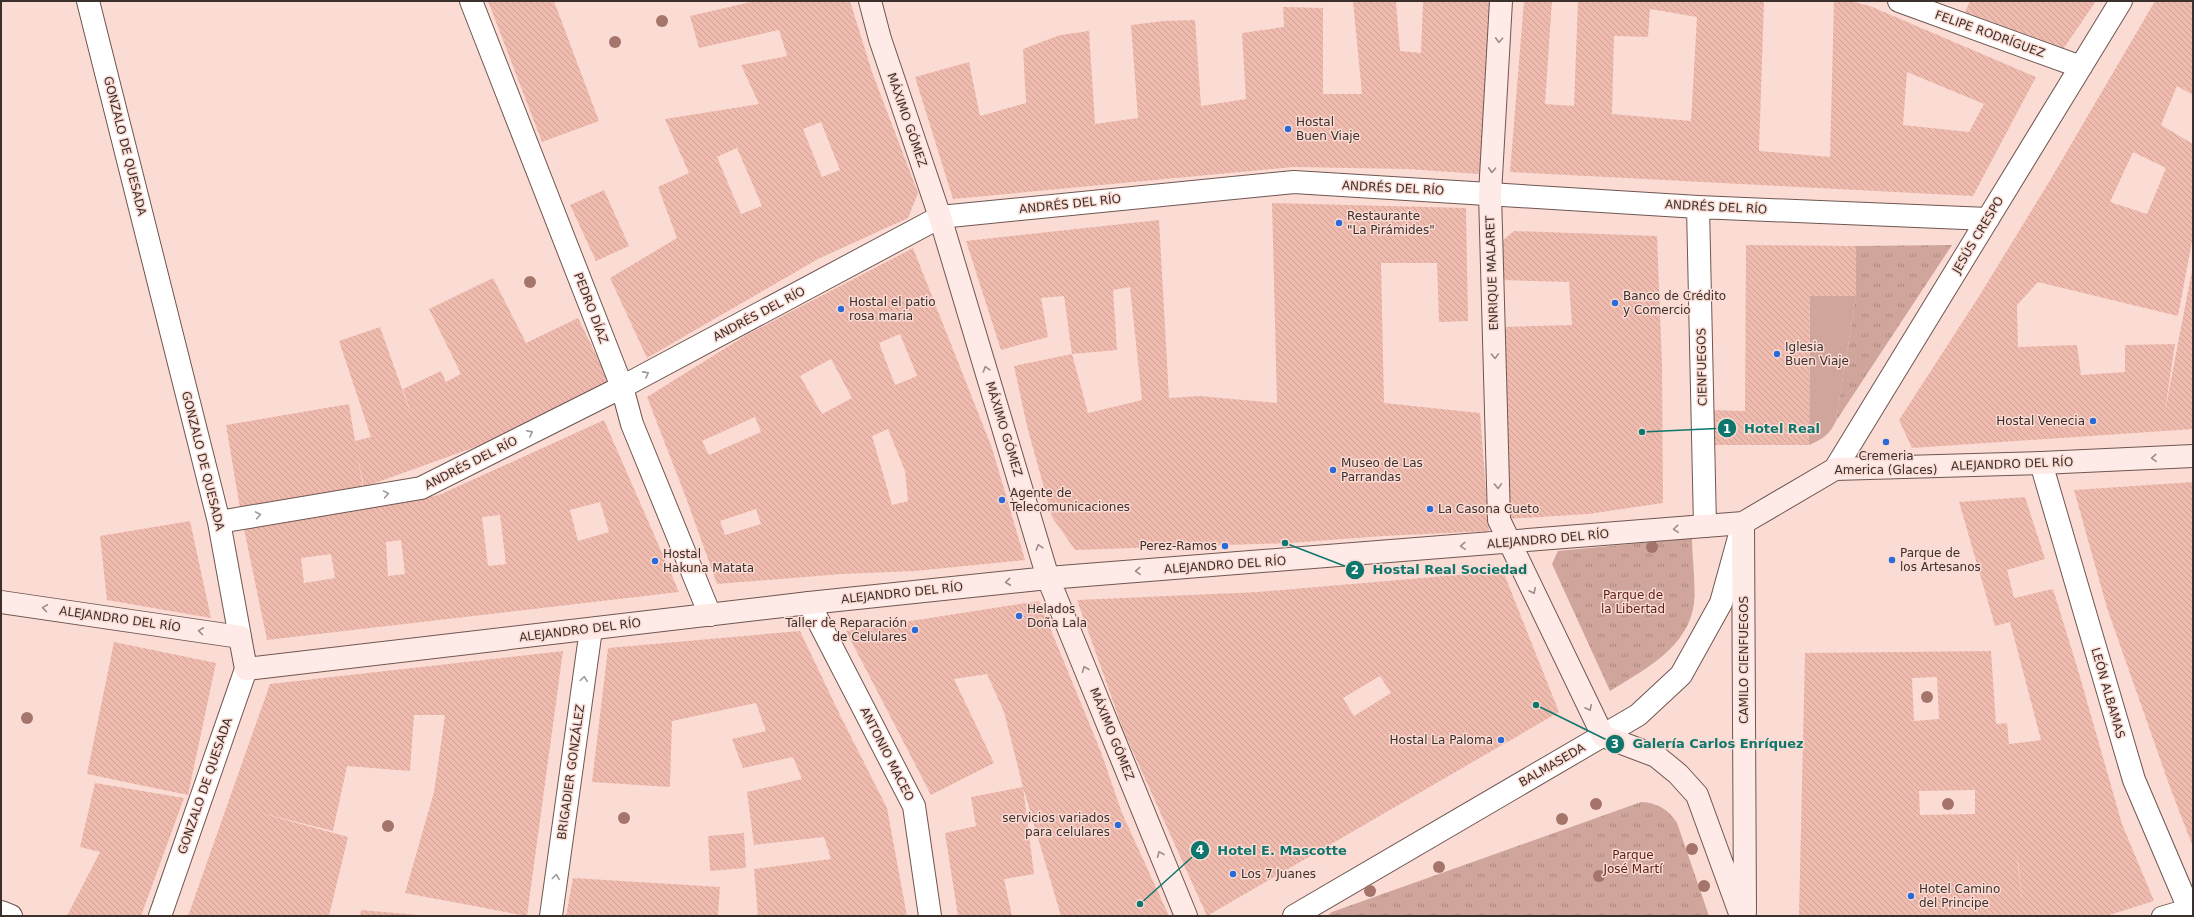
<svg xmlns="http://www.w3.org/2000/svg" width="2194" height="917" viewBox="0 0 2194 917" font-family="'DejaVu Sans',sans-serif">
<style>
.grass{fill:url(#grass-tufts)}
.garden{fill:#d0a59b}
.building{fill:url(#building-back-hatch);fill-rule:evenodd}
.lines{fill:none;stroke-linecap:round;stroke-linejoin:round}
.lane-casing{stroke:#705650;stroke-width:20}
.street-casing{stroke:#705650;stroke-width:24}
.secondary-casing{stroke:#705650;stroke-width:24}
.lane{stroke:#fff;stroke-width:18}
.street{stroke:#fff;stroke-width:22}
.secondary{stroke:#feeae6;stroke-width:22}
.tree{fill:#a5756b}
.oneway{stroke:#9d8d8a}
.oneway2{stroke:#9e9896}
.poi-dot{fill:#2a6ad7;stroke:#fbdcd4;stroke-width:1.5}
.labels{text-anchor:middle;stroke-width:3;stroke-linejoin:round;paint-order:stroke}
.street-label{font-size:12px;fill:#3c302d;stroke:#fbdcd4}
.poi-label{font-size:12px;fill:#3c302d;stroke:#fbdcd4;text-anchor:start}
.park-label{font-size:12px;fill:#5f2115;stroke:#fbdcd4}
.leader{fill:none;stroke:#0f766e;stroke-width:1.5}
.callout-dot{fill:#0f766e;stroke:#fbdcd4;stroke-width:1.5}
.mark-label{font-size:12px;text-anchor:middle;font-weight:bold;fill:#fff}
.callout-label{font-size:13px;text-anchor:middle;font-weight:bold;fill:#0f766e;stroke:#fbdcd4;stroke-width:3;stroke-linejoin:round;paint-order:stroke}
</style>
<defs>
<pattern id="grass-tufts" width="24" height="20" patternUnits="userSpaceOnUse"><rect width="24" height="20" fill="#d0a59b"/><path d="M3 7l-1-3M5 7V3M7 7l1-3M15 17l-1-3M17 17v-4M19 17l1-3" fill="none" stroke="#aa877f"/></pattern>
<pattern id="building-back-hatch" width="6" height="6" patternUnits="userSpaceOnUse"><rect width="6" height="6" fill="#efbbaf"/><path d="M-1 5l2 2M0 0l6 6M5-1l2 2" fill="none" stroke="#cea197"/></pattern>
</defs>
<rect width="100%" height="100%" fill="#fbdcd4"/>
<!-- grass -->
<path class="grass" d="M 1952,245 L 1836,421 L 1856,296 L 1856,246 Z
M 1692,538 C 1692,559 1696,582 1694,603 C 1689,647 1644,670 1610,691 L 1552,564 L 1558,551 Z
M 1641,802 C 1658,803 1668,809 1677,823 L 1709,916 L 1327,916 L 1332,912 Z"/>
<!-- garden -->
<path class="garden" d="M 1810,296 L 1856,296 L 1836,421 C 1830,434 1823,439 1809,445 Z"/>
<!-- building -->
<path class="building" d="M 488,1 L 554,1 L 599,121 L 542,142 Z
M 755,1 L 850,1 L 872,72 L 918,193 L 908,218 L 818,259 L 647,358 L 610,278 L 677,238 L 658,187 L 689,173 L 665,119 L 759,104 L 741,65 L 787,56 L 779,30 L 699,48 L 690,16 ZM 821,122 L 840,170 L 822,177 L 803,129 ZM 737,148 L 762,206 L 741,214 L 717,157 Z
M 1353,1 L 1396,2 L 1400,51 L 1421,53 L 1423,1 L 1492,1 L 1490,61 L 1479,174 L 1408,169 L 1293,167 L 953,199 L 915,77 L 969,62 L 980,116 L 1026,103 L 1023,49 L 1060,35 L 1089,31 L 1095,124 L 1138,118 L 1131,25 L 1164,21 L 1195,20 L 1201,106 L 1246,99 L 1242,33 L 1284,27 L 1283,7 L 1323,8 L 1323,94 L 1362,94 Z
M 1524,1 L 1552,1 L 1545,104 L 1574,106 L 1578,1 L 1764,1 L 1759,151 L 1830,157 L 1834,1 L 1850,1 L 1870,6 L 2036,77 L 1973,196 L 1510,172 ZM 1650,9 L 1697,17 L 1691,121 L 1612,114 L 1614,36 L 1648,37 ZM 1907,72 L 1984,104 L 1969,132 L 1903,125 Z
M 1970,1 L 2096,1 L 2064,48 L 1965,12 Z
M 2155,1 L 2193,1 L 2193,95 L 2177,86 L 2161,125 L 2193,144 L 2193,236 L 2178,316 L 2038,282 L 2017,305 L 2018,347 L 2077,345 L 2081,375 L 2125,372 L 2125,345 L 2175,344 L 2165,411 L 2193,265 L 2193,429 L 1912,448 L 1899,420 L 1978,298 L 2049,182 ZM 2133,152 L 2166,168 L 2147,214 L 2110,202 Z
M 604,190 L 629,246 L 596,261 L 570,205 Z
M 1272,203 L 1466,208 L 1468,321 L 1439,322 L 1437,263 L 1381,263 L 1384,403 L 1480,413 L 1489,531 L 1384,536 L 1290,543 L 1075,550 L 1052,517 L 1027,426 L 1014,366 L 1072,354 L 1088,413 L 1142,400 L 1130,287 L 1113,290 L 1117,350 L 1072,354 L 1064,296 L 1041,298 L 1048,337 L 1001,350 L 966,241 L 1159,220 L 1169,398 L 1199,396 L 1277,403 Z
M 1514,231 L 1657,236 L 1662,363 L 1663,503 L 1588,514 L 1507,519 L 1502,327 L 1572,325 L 1569,282 L 1503,280 L 1502,241 Z
M 1746,245 L 1856,246 L 1856,296 L 1810,296 L 1809,445 L 1711,445 L 1711,410 L 1745,411 Z
M 913,248 L 992,448 L 1025,560 L 915,571 L 842,574 L 717,584 L 685,495 L 647,397 L 748,334 ZM 900,334 L 917,376 L 895,385 L 879,343 ZM 831,359 L 852,398 L 822,414 L 800,376 ZM 755,417 L 761,432 L 709,455 L 702,441 ZM 888,429 L 905,471 L 908,501 L 892,505 L 872,436 ZM 756,509 L 761,524 L 725,535 L 720,521 Z
M 493,278 L 526,343 L 578,318 L 610,383 L 478,446 L 364,487 L 357,453 L 363,487 L 240,508 L 226,425 L 349,404 L 355,441 L 371,437 L 339,341 L 380,327 L 413,420 L 403,389 L 441,371 L 446,382 L 461,374 L 429,309 Z
M 604,420 L 679,592 L 267,640 L 244,529 L 439,495 ZM 600,502 L 609,532 L 578,541 L 570,510 ZM 500,515 L 506,564 L 488,566 L 482,517 ZM 401,540 L 405,574 L 388,576 L 386,542 ZM 331,554 L 335,578 L 304,583 L 301,558 Z
M 2193,482 L 2193,847 L 2171,790 L 2107,608 L 2074,490 Z
M 2025,497 L 2045,559 L 2007,570 L 2014,598 L 2053,589 L 2078,670 L 2122,824 L 2154,901 L 2106,916 L 1799,916 L 1805,653 L 1991,651 L 1996,724 L 2007,723 L 2009,744 L 2041,740 L 2010,622 L 1995,626 L 1959,502 ZM 1937,677 L 1939,719 L 1914,721 L 1912,678 ZM 1975,790 L 1975,814 L 1920,815 L 1919,791 ZM 2017,852 L 2023,908 L 2018,867 Z
M 190,521 L 211,618 L 107,600 L 100,536 Z
M 1503,571 L 1559,712 L 1207,916 L 1124,732 L 1077,600 L 1258,592 ZM 1380,676 L 1391,693 L 1354,716 L 1343,698 Z
M 1039,601 L 1101,752 L 1122,813 L 1169,916 L 1061,916 L 1023,787 L 1004,712 L 987,674 L 954,679 L 994,763 L 931,795 L 846,631 Z
M 800,631 L 840,715 L 887,808 L 907,916 L 758,916 L 754,869 L 831,859 L 824,837 L 754,845 L 747,792 L 802,779 L 793,757 L 743,768 L 732,739 L 766,731 L 756,703 L 672,721 L 670,787 L 592,782 L 608,648 Z
M 114,642 L 216,663 L 188,795 L 87,774 Z
M 563,651 L 527,916 L 405,893 L 434,792 L 445,715 L 414,715 L 410,771 L 347,766 L 333,831 L 257,812 L 348,837 L 329,916 L 188,916 L 270,684 Z
M 95,783 L 184,798 L 141,916 L 67,916 L 100,852 L 80,847 Z
M 1023,787 L 1034,874 L 1004,879 L 1012,916 L 958,916 L 945,833 L 976,826 L 971,797 Z
M 744,833 L 746,868 L 710,871 L 708,836 Z
M 573,878 L 720,887 L 718,916 L 566,916 Z
M 361,910 L 418,915 L 418,916 L 360,916 Z"/>
<g class="lines">
<defs>
<path id="lane" d="M 2161,916 L 2188,908"/>
<path id="street" d="M 88,1 L 219,522 L 240,637
M 471,1 L 622,387 L 632,424 L 710,615
M 1899,1 L 2081,67
M 1698,207 L 1705,526
M 2041,463 L 2134,780 L 2192,916
M 1835,469 L 2121,1
M 219,522 L 421,488 L 622,387 L 940,217 L 1294,182 L 1698,207 L 1988,219
M 809,603 L 914,806 L 930,916
M 1,912 L 11,916
M 160,916 L 246,669
M 551,916 L 591,629
M 1294,916 L 1638,715 L 1681,675 L 1721,603 L 1740,534"/>
<path id="secondary" d="M 870,1 L 880,39 L 940,217 L 1048,578 L 1186,916
M 1501,1 L 1490,194 L 1499,520 L 1603,736 L 1656,756 L 1678,774 L 1697,795 L 1741,916
M 1743,523 L 1745,912
M 1,602 L 240,637 L 246,669 L 809,603 L 1048,578 L 1743,523 L 1835,469 L 2041,463 L 2193,456"/>
</defs>
<!-- lane casing -->
<use href="#lane" class="lane-casing"/>
<!-- street casing -->
<use href="#street" class="street-casing"/>
<!-- secondary casing -->
<use href="#secondary" class="secondary-casing"/>
<!-- lane -->
<use href="#lane" class="lane"/>
<!-- street -->
<use href="#street" class="street"/>
<!-- secondary -->
<use href="#secondary" class="secondary"/>
</g>
<!-- trees -->
<g class="tree">
<circle cx="662" cy="21" r="6"/>
<circle cx="615" cy="42" r="6"/>
<circle cx="530" cy="282" r="6"/>
<circle cx="1652" cy="547" r="6"/>
<circle cx="1927" cy="697" r="6"/>
<circle cx="27" cy="718" r="6"/>
<circle cx="1596" cy="804" r="6"/>
<circle cx="1948" cy="804" r="6"/>
<circle cx="624" cy="818" r="6"/>
<circle cx="1562" cy="819" r="6"/>
<circle cx="388" cy="826" r="6"/>
<circle cx="1692" cy="849" r="6"/>
<circle cx="1439" cy="867" r="6"/>
<circle cx="1599" cy="876" r="6"/>
<circle cx="1704" cy="886" r="6"/>
<circle cx="1370" cy="891" r="6"/>
</g>
<!-- one-way arrows -->
<defs><path id="oneway-chevron" d="M-2-3.5L2.5 0L-2 3.5" fill="none" stroke-width="1.6" stroke-linecap="round" stroke-linejoin="round"/></defs>
<g class="oneway">
<use href="#oneway-chevron" transform="translate(1499 40) rotate(93)"/>
<use href="#oneway-chevron" transform="translate(1492 170) rotate(93)"/>
<use href="#oneway-chevron" transform="translate(1495 356) rotate(88)"/>
<use href="#oneway-chevron" transform="translate(986 369) rotate(-107)"/>
<use href="#oneway-chevron" transform="translate(2154 458) rotate(177)"/>
<use href="#oneway-chevron" transform="translate(1498 486) rotate(88)"/>
<use href="#oneway-chevron" transform="translate(1676 529) rotate(175)"/>
<use href="#oneway-chevron" transform="translate(1463 546) rotate(176)"/>
<use href="#oneway-chevron" transform="translate(1039 547) rotate(-107)"/>
<use href="#oneway-chevron" transform="translate(1138 571) rotate(176)"/>
<use href="#oneway-chevron" transform="translate(1008 582) rotate(174)"/>
<use href="#oneway-chevron" transform="translate(1533 591) rotate(64)"/>
<use href="#oneway-chevron" transform="translate(45 608) rotate(-172)"/>
<use href="#oneway-chevron" transform="translate(201 631) rotate(-172)"/>
<use href="#oneway-chevron" transform="translate(1085 669) rotate(-112)"/>
<use href="#oneway-chevron" transform="translate(1589 708) rotate(64)"/>
<use href="#oneway-chevron" transform="translate(1160 854) rotate(-112)"/>
</g>
<g class="oneway2">
<use href="#oneway-chevron" transform="translate(646 374) rotate(-28)"/>
<use href="#oneway-chevron" transform="translate(530 433) rotate(-27)"/>
<use href="#oneway-chevron" transform="translate(386 494) rotate(-10)"/>
<use href="#oneway-chevron" transform="translate(258 515) rotate(-10)"/>
<use href="#oneway-chevron" transform="translate(584 679) rotate(-82)"/>
<use href="#oneway-chevron" transform="translate(556 877) rotate(-82)"/>
</g>
<!-- markers -->
<g class="poi-dot">
<circle cx="1288" cy="129" r="4"/>
<circle cx="1339" cy="223" r="4"/>
<circle cx="1615" cy="303" r="4"/>
<circle cx="841" cy="309" r="4"/>
<circle cx="1777" cy="354" r="4"/>
<circle cx="2093" cy="421" r="4"/>
<circle cx="1886" cy="442" r="4"/>
<circle cx="1333" cy="470" r="4"/>
<circle cx="1002" cy="500" r="4"/>
<circle cx="1430" cy="509" r="4"/>
<circle cx="1225" cy="546" r="4"/>
<circle cx="1892" cy="560" r="4"/>
<circle cx="655" cy="561" r="4"/>
<circle cx="1019" cy="616" r="4"/>
<circle cx="915" cy="630" r="4"/>
<circle cx="1501" cy="740" r="4"/>
<circle cx="1118" cy="825" r="4"/>
<circle cx="1233" cy="874" r="4"/>
<circle cx="1911" cy="896" r="4"/>
</g>
<g class="labels">
<!-- street labels -->
<g class="street-label">
<text transform="translate(1990 34) rotate(20)" y="4">FELIPE RODRÍGUEZ</text>
<text transform="translate(907 120) rotate(71)" y="4">MÁXIMO GÓMEZ</text>
<text transform="translate(125 146) rotate(76)" y="4">GONZALO DE QUESADA</text>
<text transform="translate(1393 188) rotate(3)" y="4">ANDRÉS DEL RÍO</text>
<text transform="translate(1070 204) rotate(-6)" y="4">ANDRÉS DEL RÍO</text>
<text transform="translate(1716 207) rotate(3)" y="4">ANDRÉS DEL RÍO</text>
<text transform="translate(1978 235) rotate(-59)" y="4">JESÚS CRESPO</text>
<text transform="translate(1492 273) rotate(-92)" y="4">ENRIQUE MALARET</text>
<text transform="translate(591 308) rotate(69)" y="4">PEDRO DÍAZ</text>
<text transform="translate(759 314) rotate(-28)" y="4">ANDRÉS DEL RÍO</text>
<text transform="translate(1702 367) rotate(-91)" y="4">CIENFUEGOS</text>
<text transform="translate(1004 429) rotate(73)" y="4">MÁXIMO GÓMEZ</text>
<text transform="translate(203 461) rotate(76)" y="4">GONZALO DE QUESADA</text>
<text transform="translate(471 463) rotate(-27)" y="4">ANDRÉS DEL RÍO</text>
<text transform="translate(2012 464) rotate(-2)" y="4">ALEJANDRO DEL RÍO</text>
<text transform="translate(1548 539) rotate(-5)" y="4">ALEJANDRO DEL RÍO</text>
<text transform="translate(1225 565) rotate(-4)" y="4">ALEJANDRO DEL RÍO</text>
<text transform="translate(902 593) rotate(-6)" y="4">ALEJANDRO DEL RÍO</text>
<text transform="translate(120 619) rotate(8)" y="4">ALEJANDRO DEL RÍO</text>
<text transform="translate(580 630) rotate(-7)" y="4">ALEJANDRO DEL RÍO</text>
<text transform="translate(1744 660) rotate(-90)" y="4">CAMILO CIENFUEGOS</text>
<text transform="translate(2108 693) rotate(74)" y="4">LEÓN ALBAMAS</text>
<text transform="translate(1112 734) rotate(68)" y="4">MÁXIMO GÓMEZ</text>
<text transform="translate(887 754) rotate(63)" y="4">ANTONIO MACEO</text>
<text transform="translate(1552 765) rotate(-30)" y="4">BALMASEDA</text>
<text transform="translate(571 772) rotate(-82)" y="4">BRIGADIER GONZÁLEZ</text>
<text transform="translate(205 786) rotate(-71)" y="4">GONZALO DE QUESADA</text>
</g>
<!-- poi labels -->
<g class="poi-label">
<text x="1296" y="126">Hostal<tspan x="1296" dy="14">Buen Viaje</tspan></text>
<text x="1347" y="220">Restaurante<tspan x="1347" dy="14">"La Pirámides"</tspan></text>
<text x="1623" y="300">Banco de Crédito<tspan x="1623" dy="14">y Comercio</tspan></text>
<text x="849" y="306">Hostal el patio<tspan x="849" dy="14">rosa maria</tspan></text>
<text x="1785" y="351">Iglesia<tspan x="1785" dy="14">Buen Viaje</tspan></text>
<text x="2085" y="425" text-anchor="end">Hostal Venecia</text>
<text x="1886" y="460" text-anchor="middle">Cremeria<tspan x="1886" dy="14">America (Glaces)</tspan></text>
<text x="1341" y="467">Museo de Las<tspan x="1341" dy="14">Parrandas</tspan></text>
<text x="1010" y="497">Agente de<tspan x="1010" dy="14">Telecomunicaciones</tspan></text>
<text x="1438" y="513">La Casona Cueto</text>
<text x="1217" y="550" text-anchor="end">Perez-Ramos</text>
<text x="1900" y="557">Parque de<tspan x="1900" dy="14">los Artesanos</tspan></text>
<text x="663" y="558">Hostal<tspan x="663" dy="14">Hakuna Matata</tspan></text>
<text x="1027" y="613">Helados<tspan x="1027" dy="14">Doña Lala</tspan></text>
<text x="907" y="627" text-anchor="end">Taller de Reparación<tspan x="907" dy="14">de Celulares</tspan></text>
<text x="1493" y="744" text-anchor="end">Hostal La Paloma</text>
<text x="1110" y="822" text-anchor="end">servicios variados<tspan x="1110" dy="14">para celulares</tspan></text>
<text x="1241" y="878">Los 7 Juanes</text>
<text x="1919" y="893">Hotel Camino<tspan x="1919" dy="14">del Principe</tspan></text>
</g>
<!-- park labels -->
<g class="park-label">
<text x="1633" y="599">Parque de<tspan x="1633" dy="14">la Libertad</tspan></text>
<text x="1633" y="859">Parque<tspan x="1633" dy="14">José Martí</tspan></text>
</g>
</g>
<!-- callouts -->
<path class="leader" d="M1642 432L1727 428M1285 543L1355 570M1536 705L1615 744M1140 904L1200 850"/>
<g class="callout-dot">
<circle cx="1642" cy="432" r="4"/>
<circle cx="1285" cy="543" r="4"/>
<circle cx="1536" cy="705" r="4"/>
<circle cx="1140" cy="904" r="4"/>
<circle cx="1727" cy="428" r="10"/>
<circle cx="1355" cy="570" r="10"/>
<circle cx="1615" cy="744" r="10"/>
<circle cx="1200" cy="850" r="10"/>
</g>
<g class="mark-label">
<text x="1727" y="433">1</text>
<text x="1355" y="574">2</text>
<text x="1615" y="748">3</text>
<text x="1200" y="854">4</text>
</g>
<g class="callout-label">
<text x="1782" y="433">Hotel Real</text>
<text x="1450" y="574">Hostal Real Sociedad</text>
<text x="1718" y="748">Galería Carlos Enríquez</text>
<text x="1282" y="855">Hotel E. Mascotte</text>
</g>
<!-- border -->
<rect width="2194" height="917" fill="none" stroke="#3c302d" stroke-width="4"/>
</svg>
